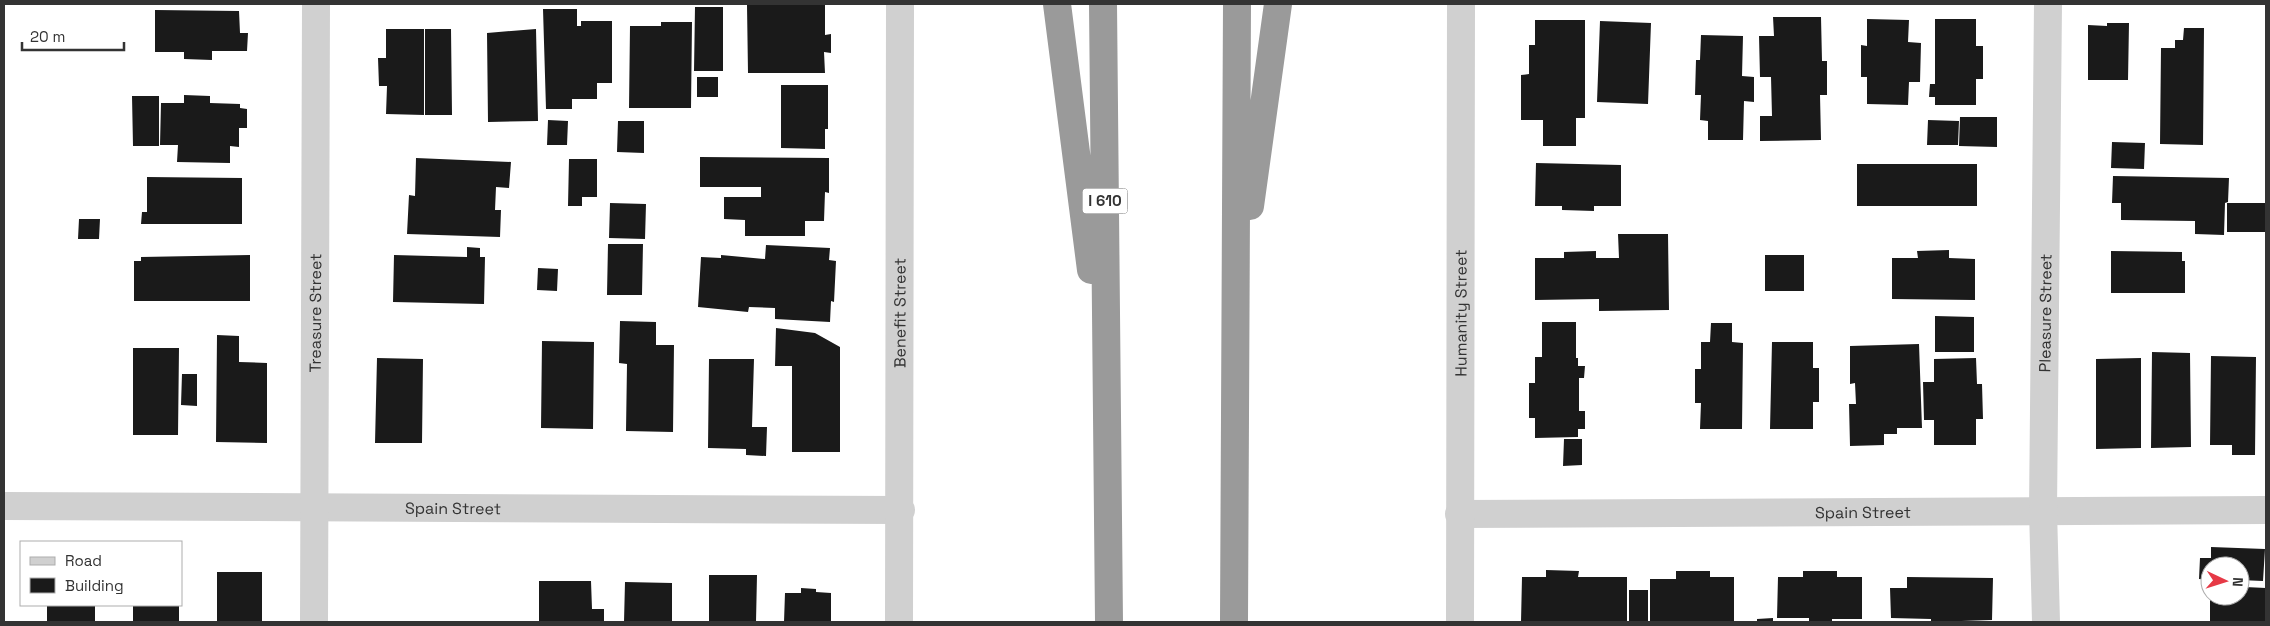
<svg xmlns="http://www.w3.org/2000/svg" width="2270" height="626" viewBox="0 0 2270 626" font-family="'Space Grotesk',sans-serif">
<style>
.building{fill:#1a1a1a}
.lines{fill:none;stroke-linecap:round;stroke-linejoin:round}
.minor{stroke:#d0d0d0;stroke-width:28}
.motorway{stroke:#9a9a9a;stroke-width:28}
.labels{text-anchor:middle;stroke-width:5;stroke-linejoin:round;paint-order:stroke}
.shield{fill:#fff;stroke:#707070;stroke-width:1}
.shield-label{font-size:15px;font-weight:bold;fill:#333}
.street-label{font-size:16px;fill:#333;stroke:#fff}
</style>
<rect width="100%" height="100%" fill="#fff"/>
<!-- building -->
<path class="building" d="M 747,5 L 825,5 L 825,35 L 831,34 L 831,53 L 824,52 L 825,73 L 748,73 Z
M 695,7 L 723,7 L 723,71 L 694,71 Z
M 543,9 L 577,9 L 577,26 L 581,26 L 581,21 L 612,21 L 612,83 L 597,83 L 597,99 L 572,99 L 572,109 L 546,109 Z
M 155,10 L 239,11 L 240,33 L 248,33 L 247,51 L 212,51 L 212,60 L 184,59 L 184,52 L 155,52 Z
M 1773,17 L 1821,17 L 1822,61 L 1827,61 L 1827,95 L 1820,95 L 1821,140 L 1760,141 L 1760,116 L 1772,116 L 1771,77 L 1760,77 L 1759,36 L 1774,36 Z
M 1867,19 L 1909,20 L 1908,42 L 1921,43 L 1920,82 L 1909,82 L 1908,105 L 1867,104 L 1867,77 L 1861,77 L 1861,45 L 1867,46 Z
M 1935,19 L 1976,19 L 1976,46 L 1983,46 L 1983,79 L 1976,79 L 1976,105 L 1935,105 L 1935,97 L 1929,97 L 1930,84 L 1935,84 Z
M 1535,20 L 1585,20 L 1585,118 L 1576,118 L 1576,146 L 1543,146 L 1543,120 L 1521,120 L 1521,75 L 1529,74 L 1529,45 L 1535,45 Z
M 1600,21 L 1651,23 L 1648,104 L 1597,102 Z
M 661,22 L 692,22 L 691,108 L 629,108 L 630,26 L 661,26 Z
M 2107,23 L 2129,23 L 2128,80 L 2088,80 L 2088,25 L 2107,26 Z
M 2184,28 L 2204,28 L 2203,145 L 2160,144 L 2161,48 L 2175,48 L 2175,40 L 2183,40 Z
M 386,29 L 424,29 L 424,115 L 386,114 L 387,86 L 379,86 L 378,58 L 386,58 Z
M 425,29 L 451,29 L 452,115 L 425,115 Z
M 536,29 L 538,121 L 488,122 L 487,33 Z
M 1701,35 L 1743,36 L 1742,76 L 1754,77 L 1754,102 L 1744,101 L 1743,140 L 1708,140 L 1708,121 L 1700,120 L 1701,95 L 1695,95 L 1696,60 L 1700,60 Z
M 697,77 L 718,77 L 718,97 L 697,97 Z
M 781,85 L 828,85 L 828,129 L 825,129 L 825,149 L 781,148 Z
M 184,95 L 210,96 L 210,103 L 240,104 L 240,108 L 247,109 L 247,128 L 239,128 L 239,147 L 230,146 L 230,163 L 177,162 L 178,145 L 160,145 L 161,103 L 184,103 Z
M 132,96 L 159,96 L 159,146 L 133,146 Z
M 1960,117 L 1997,117 L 1997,147 L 1959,146 Z
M 548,120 L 568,121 L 567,145 L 547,145 Z
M 1928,120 L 1959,121 L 1958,145 L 1927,145 Z
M 618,121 L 644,121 L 644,153 L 617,152 Z
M 2112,142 L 2145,143 L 2144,169 L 2111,168 Z
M 700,157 L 829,158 L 829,193 L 825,192 L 824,221 L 805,221 L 805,236 L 745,236 L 745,220 L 724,219 L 724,197 L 761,197 L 761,187 L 700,187 Z
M 416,158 L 511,162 L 509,188 L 496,187 L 495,210 L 501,210 L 500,237 L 407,234 L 409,195 L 415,196 Z
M 569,159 L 597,159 L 597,197 L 582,197 L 582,206 L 568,206 Z
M 1536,163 L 1621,165 L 1621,206 L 1594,206 L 1594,211 L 1562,210 L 1562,206 L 1535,206 Z
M 1857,164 L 1977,164 L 1977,206 L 1857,206 Z
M 2113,176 L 2229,178 L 2228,202 L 2225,203 L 2224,235 L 2195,234 L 2195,221 L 2121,220 L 2121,203 L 2112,203 Z
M 147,177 L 242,178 L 242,224 L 141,224 L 142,212 L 147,212 Z
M 610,203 L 646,204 L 645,239 L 609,238 Z
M 2227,203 L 2265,203 L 2265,232 L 2227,232 Z
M 79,219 L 100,219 L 99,239 L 78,239 Z
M 1618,234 L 1668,234 L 1669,310 L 1599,311 L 1599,299 L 1535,300 L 1535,258 L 1564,258 L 1564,252 L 1596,251 L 1596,258 L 1619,258 Z
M 608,244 L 643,244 L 642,295 L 607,295 Z
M 766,245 L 830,248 L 829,260 L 836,261 L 834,302 L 831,301 L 830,322 L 775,319 L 775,308 L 749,307 L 748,312 L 698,307 L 701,257 L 721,258 L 721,255 L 765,259 Z
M 467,247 L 480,248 L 480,257 L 485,257 L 484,304 L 393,302 L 394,255 L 467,257 Z
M 1949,250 L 1949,258 L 1975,259 L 1975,300 L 1892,299 L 1892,258 L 1918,258 L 1917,251 Z
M 2111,251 L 2182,252 L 2182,261 L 2185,261 L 2185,293 L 2111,293 Z
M 250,255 L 250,301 L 134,301 L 134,261 L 141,261 L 141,257 Z
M 1765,255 L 1804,255 L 1804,291 L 1765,291 Z
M 538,268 L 558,269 L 557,291 L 537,290 Z
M 1935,316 L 1974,317 L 1974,352 L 1935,352 Z
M 620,321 L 656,322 L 656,345 L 674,345 L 673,432 L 626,431 L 627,364 L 619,363 Z
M 1542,322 L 1576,322 L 1576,358 L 1578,358 L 1578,366 L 1585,366 L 1584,378 L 1579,378 L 1579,411 L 1585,411 L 1585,429 L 1578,429 L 1578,437 L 1535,438 L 1535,418 L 1529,418 L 1529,383 L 1535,383 L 1535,357 L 1542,357 Z
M 1711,323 L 1732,323 L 1732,342 L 1743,343 L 1742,429 L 1700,429 L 1701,403 L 1695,403 L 1695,369 L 1701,369 L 1701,342 L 1710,342 Z
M 776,328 L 815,333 L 840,347 L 840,452 L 792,452 L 792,366 L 775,366 Z
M 217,335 L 239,336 L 239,362 L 267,363 L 267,443 L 216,442 Z
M 542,341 L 594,342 L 593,429 L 541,428 Z
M 1772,342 L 1813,342 L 1813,368 L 1819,368 L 1819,402 L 1813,402 L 1813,429 L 1770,429 Z
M 1919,344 L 1922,428 L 1897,428 L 1897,434 L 1884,434 L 1884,445 L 1850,446 L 1849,404 L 1856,404 L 1855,383 L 1850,384 L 1850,346 Z
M 133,348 L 179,348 L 178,435 L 133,435 Z
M 2152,352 L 2190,353 L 2191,447 L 2151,448 Z
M 2211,356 L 2256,357 L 2255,455 L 2232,455 L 2232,445 L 2210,445 Z
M 377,358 L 423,359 L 422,443 L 375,443 Z
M 1976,358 L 1977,384 L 1982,384 L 1983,419 L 1976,419 L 1976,445 L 1934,445 L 1934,420 L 1924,420 L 1923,382 L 1934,382 L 1934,359 Z
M 2141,358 L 2141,448 L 2096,449 L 2096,359 Z
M 709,359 L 754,359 L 752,427 L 767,427 L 766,456 L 746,455 L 746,449 L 708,448 Z
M 182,374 L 197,374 L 197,406 L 181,405 Z
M 1564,439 L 1582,439 L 1582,465 L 1563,466 Z
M 2211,547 L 2265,549 L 2263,581 L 2240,580 L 2240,566 L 2210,566 L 2210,580 L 2199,579 L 2200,558 L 2211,558 Z
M 1546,570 L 1579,571 L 1578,577 L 1627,577 L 1627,622 L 1521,622 L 1522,577 L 1546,577 Z
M 1676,571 L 1710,571 L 1710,577 L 1734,577 L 1734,622 L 1650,622 L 1650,579 L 1676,579 Z
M 1803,571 L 1837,571 L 1837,577 L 1862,577 L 1862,619 L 1832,619 L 1832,622 L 1809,622 L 1809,618 L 1777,618 L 1778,577 L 1803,577 Z
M 217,572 L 262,572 L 262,622 L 217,622 Z
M 709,575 L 757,575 L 756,622 L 709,622 Z
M 1907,577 L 1993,578 L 1992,620 L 1931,622 L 1931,619 L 1891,618 L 1890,588 L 1907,588 Z
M 539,581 L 591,581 L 592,609 L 604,609 L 604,622 L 539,622 Z
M 625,582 L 672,583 L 672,622 L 624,622 Z
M 2245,587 L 2266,588 L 2266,622 L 2210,622 L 2210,596 L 2240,596 L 2240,593 L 2246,593 Z
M 801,588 L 816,589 L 816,592 L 831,593 L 831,622 L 784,622 L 785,593 L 801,593 Z
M 1629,590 L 1648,590 L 1648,622 L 1629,622 Z
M 47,605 L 95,605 L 95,622 L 47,622 Z
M 133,605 L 179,605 L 179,622 L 133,622 Z
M 1773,618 L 1773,622 L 1757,622 L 1757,619 Z"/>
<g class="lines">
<!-- minor -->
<g class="minor">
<path id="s1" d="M 4,506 L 901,510"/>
<path id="s2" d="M 1459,514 L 2266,510"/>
<path id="s3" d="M 314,622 L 316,4"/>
<path id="s4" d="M 899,622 L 900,4"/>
<path id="s5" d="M 1460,622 L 1461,4"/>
<path id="s6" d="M 2046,622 L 2043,510 L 2048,4"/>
</g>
<!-- motorway -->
<path class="motorway" d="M 1057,4 L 1091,270
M 1103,4 L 1109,622
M 1250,206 L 1278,4
M 1234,622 L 1237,4"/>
</g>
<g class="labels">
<!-- shield labels -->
<rect class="shield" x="1082.5" y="188.5" width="45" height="25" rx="4"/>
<g class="shield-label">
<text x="1105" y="206">I 610</text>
</g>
<!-- street labels -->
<g class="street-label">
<text dy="6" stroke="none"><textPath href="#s3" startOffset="309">Treasure Street</textPath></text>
<text dy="6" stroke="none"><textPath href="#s4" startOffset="309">Benefit Street</textPath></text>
<text dy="6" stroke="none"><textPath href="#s5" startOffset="309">Humanity Street</textPath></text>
<text dy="6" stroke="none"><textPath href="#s6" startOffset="309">Pleasure Street</textPath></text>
<text dy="6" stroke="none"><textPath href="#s1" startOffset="449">Spain Street</textPath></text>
<text dy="6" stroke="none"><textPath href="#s2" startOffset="404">Spain Street</textPath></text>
</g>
</g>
<!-- border -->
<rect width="2270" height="626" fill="none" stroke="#333333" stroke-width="10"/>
<!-- legend -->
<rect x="20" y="541" width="162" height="65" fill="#ffffff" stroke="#adadad"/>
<rect x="30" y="557" width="25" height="8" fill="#d0d0d0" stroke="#adadad"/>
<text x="65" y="566" font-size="15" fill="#333333">Road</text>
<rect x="30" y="578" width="25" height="15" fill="#1a1a1a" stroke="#adadad"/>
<text x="65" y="591" font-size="15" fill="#333333">Building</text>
<!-- north arrow -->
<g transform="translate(2225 581) rotate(94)"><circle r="24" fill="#ffffff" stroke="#adadad"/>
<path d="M0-4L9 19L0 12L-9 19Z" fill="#e63946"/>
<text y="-8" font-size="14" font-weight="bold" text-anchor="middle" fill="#333333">N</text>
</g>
<!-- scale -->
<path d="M22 42v8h102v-8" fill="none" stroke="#333333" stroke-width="2.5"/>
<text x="30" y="42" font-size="15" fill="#333333" stroke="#ffffff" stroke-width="4" paint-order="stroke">20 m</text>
</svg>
